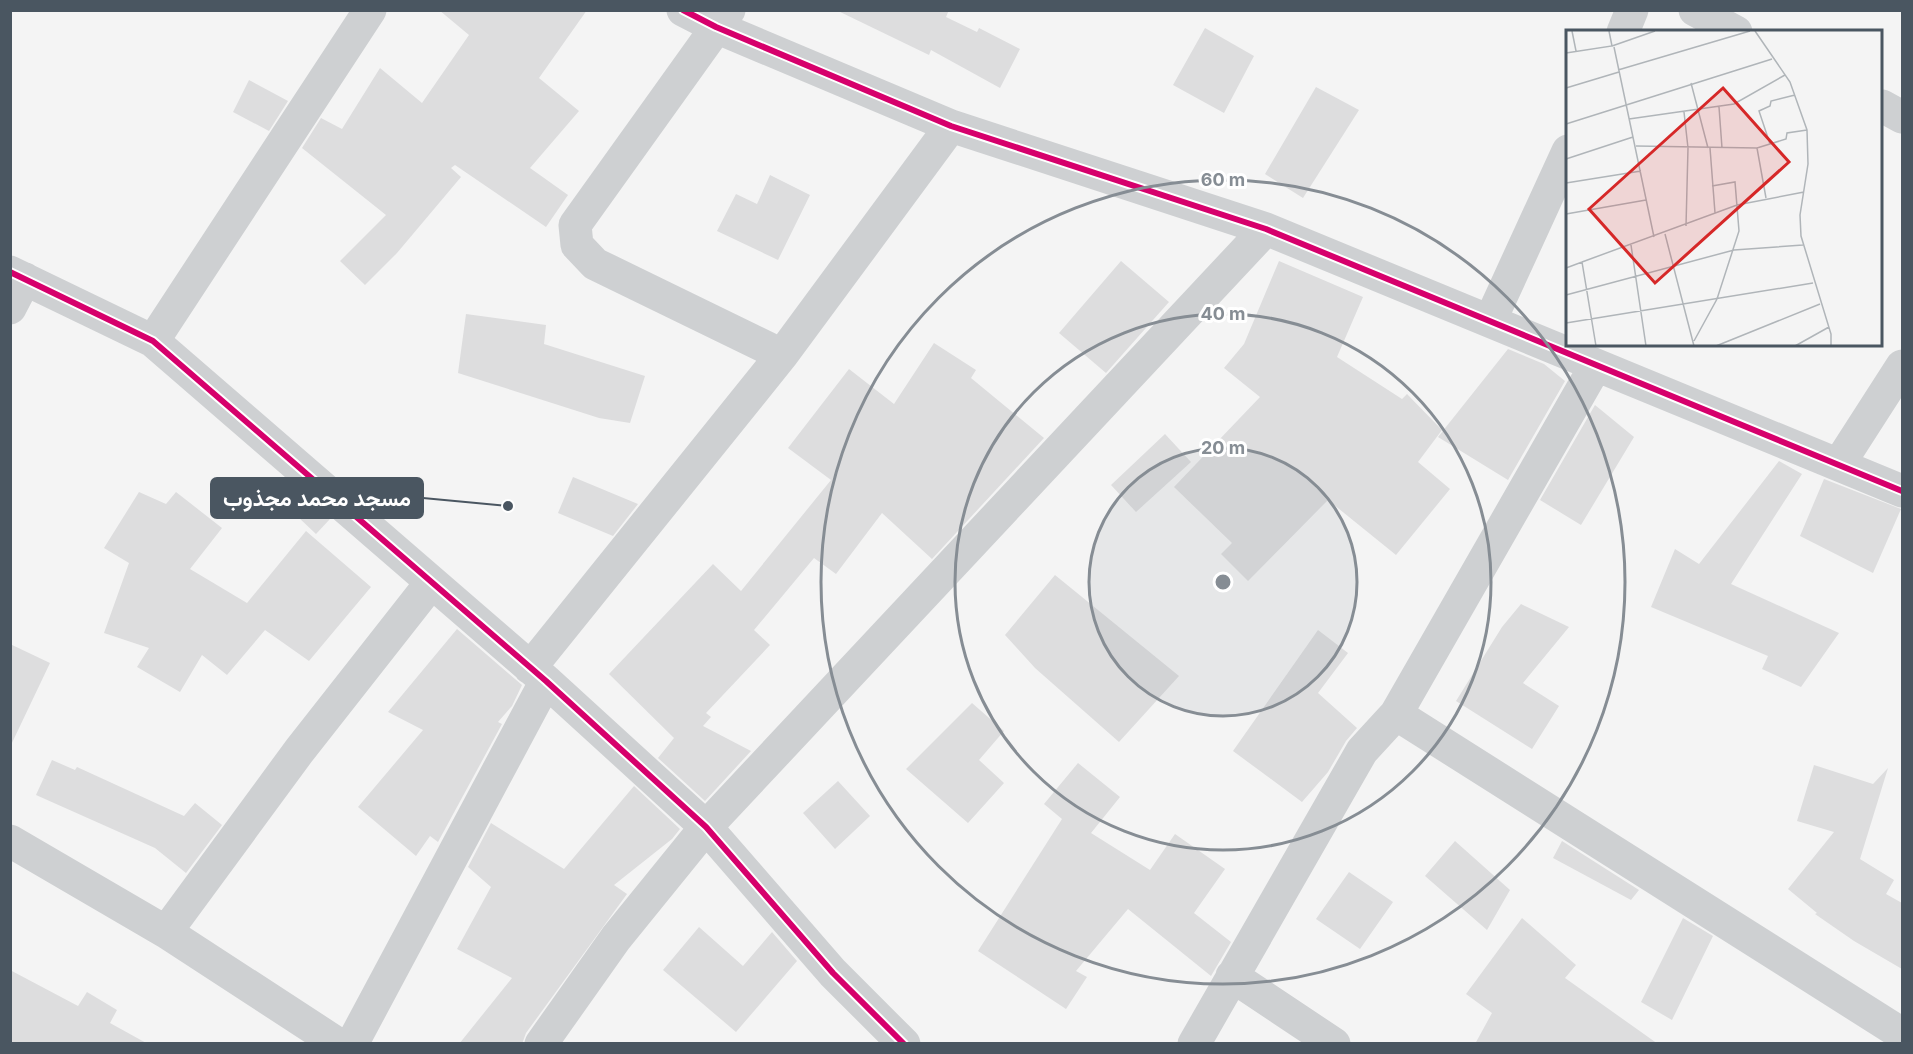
<svg xmlns="http://www.w3.org/2000/svg" width="1913" height="1054" viewBox="0 0 1913 1054" font-family="Inter,Vazirmatn,sans-serif">
<style>
.building{fill:#ddddde}
.lines{fill:none;stroke-linecap:round;stroke-linejoin:round}
.street{stroke:#ced0d2;stroke-width:33}
.cycleway-casing{stroke:#fff;stroke-width:10}
.cycleway{stroke:#d6006c;stroke-width:6}
.ring{fill:none;stroke:#868d94;stroke-width:3}
.inset-road{fill:none;stroke:#b0b5b9;stroke-width:1.5}
.view{fill:#d62828;fill-opacity:0.15;stroke:#d62828;stroke-width:3}
.inset-edge{fill:none;stroke:#4a5661;stroke-width:3}
.centre{fill:#868d94;stroke:#fff;stroke-width:3}
.ring-label{font-size:18px;text-anchor:middle;font-weight:bold;fill:#868d94;stroke:#fff;stroke-width:6;stroke-linejoin:round;paint-order:stroke}
.leader{fill:none;stroke:#4a5661;stroke-width:2}
.callout-dot{fill:#4a5661;stroke:#fff;stroke-width:2}
.callout{fill:#4a5661;stroke:#4a5661;stroke-width:2}
.callout-label{font-size:22px;text-anchor:middle;font-weight:bold;fill:#fff}
</style>
<rect width="100%" height="100%" fill="#f4f4f4"/>
<!-- building -->
<path class="building" d="M 439,10 L 587,10 L 539,78 L 579,111 L 530,168 L 568,195 L 546,227 L 455,165 L 451,168 L 461,177 L 397,253 L 365,285 L 340,261 L 386,215 L 302,148 L 321,118 L 342,129 L 380,68 L 422,103 L 469,35 Z
M 836,10 L 949,10 L 946,17 L 977,32 L 979,28 L 1020,49 L 1000,88 L 931,50 L 929,55 Z
M 1205,28 L 1254,56 L 1224,113 L 1173,85 Z
M 249,80 L 288,101 L 269,131 L 233,112 Z
M 1316,87 L 1359,110 L 1303,198 L 1265,174 Z
M 770,175 L 810,195 L 778,260 L 717,231 L 736,194 L 757,204 Z
M 1121,261 L 1169,302 L 1106,373 L 1059,333 Z
M 1279,261 L 1363,297 L 1337,357 L 1402,399 L 1407,394 L 1442,430 L 1418,462 L 1450,489 L 1396,555 L 1328,500 L 1248,581 L 1221,554 L 1232,543 L 1174,487 L 1260,397 L 1224,368 L 1244,344 Z
M 466,314 L 546,325 L 544,344 L 645,376 L 630,423 L 599,418 L 458,373 Z
M 934,343 L 976,370 L 971,378 L 1044,438 L 932,559 L 882,513 L 836,574 L 814,558 L 754,630 L 770,645 L 706,713 L 711,717 L 703,726 L 751,751 L 705,801 L 658,758 L 674,738 L 609,674 L 713,564 L 741,591 L 831,480 L 788,448 L 849,369 L 894,404 Z
M 1508,349 L 1544,364 L 1565,381 L 1508,480 L 1438,437 Z
M 1595,405 L 1634,437 L 1581,525 L 1540,500 Z
M 1165,434 L 1191,462 L 1136,512 L 1111,485 Z
M 1779,461 L 1802,474 L 1731,584 L 1839,633 L 1801,687 L 1762,669 L 1768,656 L 1651,607 L 1675,549 L 1699,564 Z
M 573,477 L 638,504 L 613,536 L 558,513 Z
M 1824,479 L 1901,509 L 1873,573 L 1800,536 Z
M 291,485 L 330,519 L 316,534 L 278,498 Z
M 139,492 L 166,504 L 176,492 L 222,528 L 190,569 L 247,603 L 306,531 L 371,587 L 309,661 L 265,630 L 227,675 L 202,655 L 180,692 L 137,667 L 149,648 L 104,633 L 129,563 L 104,548 Z
M 1055,575 L 1179,676 L 1119,742 L 1035,668 L 1005,635 Z
M 1521,604 L 1569,627 L 1523,683 L 1559,706 L 1532,749 L 1456,701 L 1502,627 Z
M 457,629 L 522,685 L 512,706 L 498,722 L 502,724 L 438,842 L 430,836 L 416,856 L 358,807 L 423,730 L 388,712 Z
M 1318,630 L 1348,653 L 1318,693 L 1357,728 L 1346,741 L 1328,772 L 1302,802 L 1233,751 Z
M 10,644 L 50,663 L 10,747 Z
M 972,703 L 1004,731 L 979,760 L 1004,783 L 968,823 L 906,769 Z
M 52,760 L 75,770 L 77,767 L 184,816 L 195,803 L 222,825 L 186,873 L 155,848 L 36,795 Z
M 1078,763 L 1120,797 L 1091,833 L 1150,870 L 1175,834 L 1225,869 L 1194,913 L 1231,942 L 1211,976 L 1128,909 L 1076,971 L 1087,977 L 1066,1009 L 978,951 L 1062,819 L 1044,804 Z
M 1814,765 L 1873,784 L 1888,768 L 1860,859 L 1894,880 L 1886,894 L 1902,903 L 1902,969 L 1854,941 L 1815,914 L 1817,913 L 1788,889 L 1834,832 L 1797,821 Z
M 838,781 L 870,816 L 835,849 L 803,813 Z
M 634,786 L 680,829 L 672,839 L 614,885 L 627,894 L 526,1033 L 522,1044 L 459,1044 L 512,978 L 457,949 L 491,887 L 468,867 L 491,823 L 564,869 Z
M 1455,841 L 1510,890 L 1487,930 L 1425,876 Z
M 1562,841 L 1639,890 L 1631,900 L 1553,858 Z
M 1349,872 L 1393,902 L 1360,949 L 1316,919 Z
M 1522,918 L 1576,965 L 1565,978 L 1658,1044 L 1475,1044 L 1492,1013 L 1466,994 Z
M 1683,918 L 1713,936 L 1672,1020 L 1641,1002 Z
M 699,927 L 743,966 L 772,932 L 797,961 L 736,1032 L 663,970 Z
M 10,970 L 78,1006 L 87,992 L 117,1010 L 110,1023 L 148,1044 L 10,1044 Z"/>
<g class="lines">
<!-- street -->
<path class="street" d="M 683,10 L 716,27 L 951,126 L 1266,229 L 1902,491
M 729,10 L 575,225 L 577,245 L 595,264 L 782,355
M 1695,10 L 1736,32
M 1623,32 L 1632,10
M 1882,106 L 1902,117
M 10,272 L 153,341 L 546,681 L 706,827 L 833,973 L 904,1044
M 10,308 L 25,279
M 1491,319 L 1568,151
M 153,341 L 370,10
M 1839,464 L 1902,366
M 530,668 L 782,355 L 951,126
M 1396,714 L 1902,1034
M 10,841 L 166,932 L 338,1044
M 166,932 L 299,751 L 431,583
M 1232,976 L 1334,1044
M 352,1044 L 546,681
M 541,1044 L 616,938 L 706,827 L 1266,229
M 1194,1044 L 1362,751 L 1396,714 L 1596,365"/>
<defs>
<path id="cycleway" d="M 683,10 L 716,27 L 951,126 L 1266,229 L 1902,491
M 10,272 L 153,341 L 546,681 L 706,827 L 833,973 L 904,1044"/>
</defs>
<!-- cycleway casing -->
<use href="#cycleway" class="cycleway-casing"/>
<!-- cycleway -->
<use href="#cycleway" class="cycleway"/>
</g>
<!-- distance rings -->
<circle cx="1223" cy="582" r="134" fill="#868d94" fill-opacity=".12"/>
<g class="ring">
<circle cx="1223" cy="582" r="134"/>
<circle cx="1223" cy="582" r="268"/>
<circle cx="1223" cy="582" r="402"/>
</g>
<!-- overview -->
<g transform="translate(1566 30)">
<rect width="316" height="316" fill="#f4f4f4"/>
<path class="inset-road" d="M 6,1 L 10,21M 189,1 L 224,52 L 241,100 L 242,134 L 234,185 L 235,206 L 265,304 L 265,316M 46,16 L 89,1M 48,17 L 88,207M 0,23 L 46,16 L 43,1M 52,40 L 184,1M 125,53 L 142,118M 0,58 L 53,42M 153,77 L 156,118M 118,82 L 122,118 L 120,196M 63,89 L 168,74 L 219,45M 0,94 L 206,29M 204,114 L 193,81 L 204,76 L 205,71 L 229,65M 70,116 L 191,118 L 220,109 L 221,103 L 241,100M 144,118 L 149,183M 191,118 L 200,168M 0,129 L 67,107M 0,153 L 75,141M 0,184 L 80,170M 99,204 L 128,316M 65,215 L 80,316M 16,232 L 171,175 L 238,162M 0,238 L 16,232 L 30,316M 0,265 L 168,220 L 237,215M 0,293 L 247,253M 128,311 L 151,269 L 173,201 L 169,152 L 146,156M 150,316 L 254,274M 229,316 L 263,297"/>
<path class="view" d="M 157,58 L 223,132 L 89,253 L 23,179 Z"/>
<rect width="316" height="316" class="inset-edge"/>
</g>
<circle cx="1223" cy="582" r="9" class="centre"/>
<g class="ring-label">
<text x="1223" y="186">60 m</text>
<text x="1223" y="320">40 m</text>
<text x="1223" y="454">20 m</text>
</g>
<!-- callouts -->
<path class="leader" d="M508 506L423 498"/>
<circle class="callout-dot" cx="508" cy="506" r="6"/>
<rect class="callout" x="211" y="478" width="212" height="40" rx="6"/>
<g class="callout-label">
<text x="317" y="506">مسجد محمد مجذوب</text>
</g>
<!-- border -->
<rect width="1913" height="1054" fill="none" stroke="#4a5661" stroke-width="24"/>
</svg>
